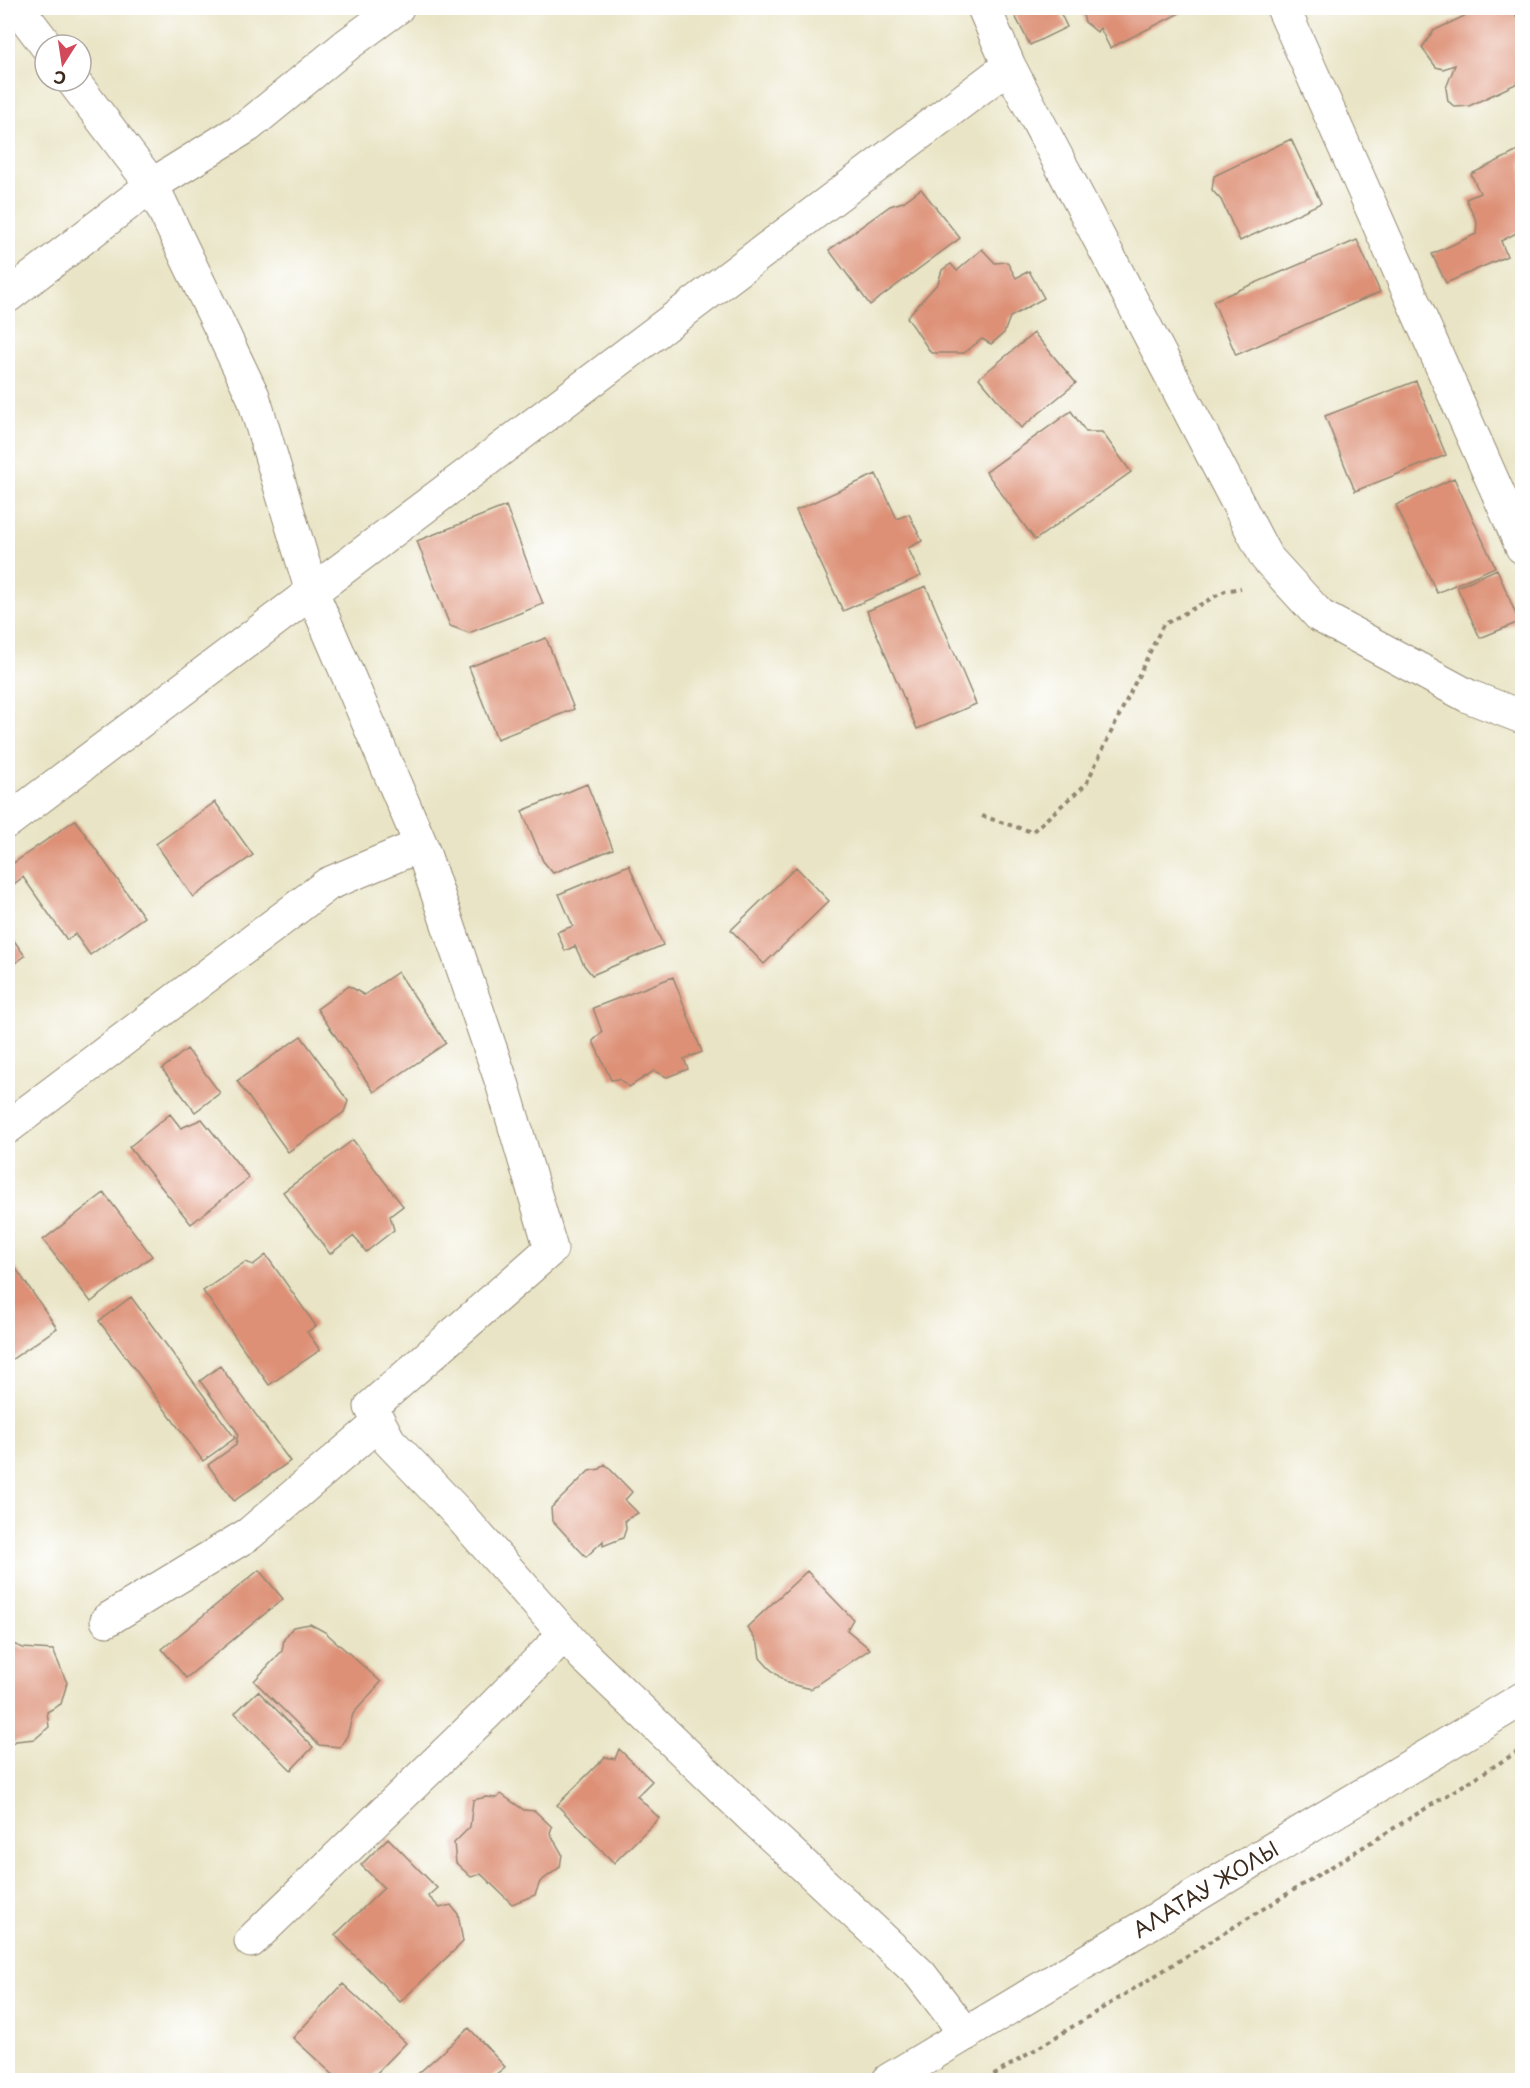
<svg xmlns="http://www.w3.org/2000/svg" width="1530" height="2088" viewBox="0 0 1530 2088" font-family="'Playpen Sans',sans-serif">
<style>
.building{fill:#dd9076}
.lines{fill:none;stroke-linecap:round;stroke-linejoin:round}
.street-casing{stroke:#928772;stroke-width:35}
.secondary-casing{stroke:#928772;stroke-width:35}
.path{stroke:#928772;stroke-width:4;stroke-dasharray:4.5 4.5;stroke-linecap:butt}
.street{stroke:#fff;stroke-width:33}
.secondary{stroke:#fff;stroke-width:33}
.labels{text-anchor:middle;stroke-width:6;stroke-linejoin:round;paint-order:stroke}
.street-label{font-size:21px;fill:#3b2a1e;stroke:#fff}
</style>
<rect width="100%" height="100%" fill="#fff"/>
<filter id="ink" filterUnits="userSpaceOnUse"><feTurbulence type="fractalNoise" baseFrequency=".0167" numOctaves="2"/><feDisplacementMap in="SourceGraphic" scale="12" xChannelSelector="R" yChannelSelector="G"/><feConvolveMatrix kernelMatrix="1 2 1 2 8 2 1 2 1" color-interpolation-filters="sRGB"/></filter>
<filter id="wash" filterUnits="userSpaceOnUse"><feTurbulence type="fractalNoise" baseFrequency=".008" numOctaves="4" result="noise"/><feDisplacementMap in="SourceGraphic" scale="24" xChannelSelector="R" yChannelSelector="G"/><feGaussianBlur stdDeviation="1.35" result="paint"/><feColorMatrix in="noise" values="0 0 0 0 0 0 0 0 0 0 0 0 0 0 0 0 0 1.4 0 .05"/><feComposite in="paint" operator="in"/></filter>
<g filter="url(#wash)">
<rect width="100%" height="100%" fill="#e9e4c5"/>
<g id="blocks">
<!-- building -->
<path class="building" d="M 1011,8 L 1058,8 L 1067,27 L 1030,45 Z
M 1081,8 L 1185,8 L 1186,10 L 1110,48 L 1100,28 L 1097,32 L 1085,22 Z
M 1481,8 L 1512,8 L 1522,29 L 1522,81 L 1469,106 L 1455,107 L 1448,101 L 1446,88 L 1455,65 L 1443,69 L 1436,67 L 1422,48 L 1433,31 Z
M 1291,139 L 1321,203 L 1240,241 L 1221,200 L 1212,190 L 1214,176 Z
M 1522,149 L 1522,230 L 1501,241 L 1507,256 L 1446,283 L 1432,254 L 1476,234 L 1477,222 L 1466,199 L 1480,193 L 1471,174 Z
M 921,189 L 960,238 L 870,305 L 829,250 L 890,206 L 903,202 Z
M 1357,240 L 1380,292 L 1236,355 L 1213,301 Z
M 982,249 L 995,263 L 1007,262 L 1016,278 L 1029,271 L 1044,298 L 1010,317 L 1004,333 L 991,344 L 982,339 L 964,353 L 931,353 L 907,317 L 938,283 L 942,270 L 951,264 L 957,271 Z
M 1034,333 L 1076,383 L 1021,428 L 979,378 Z
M 1416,381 L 1446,455 L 1355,491 L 1325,416 Z
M 1071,411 L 1086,432 L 1102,432 L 1131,472 L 1035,540 L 986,472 Z
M 876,474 L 897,519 L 909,514 L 922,541 L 908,548 L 921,576 L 843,611 L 796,510 Z
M 1454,478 L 1495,567 L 1437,593 L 1396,505 Z
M 506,506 L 543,604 L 469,633 L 450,626 L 417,541 Z
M 1497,569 L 1519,622 L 1480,638 L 1457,587 Z
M 926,586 L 976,704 L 917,729 L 867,611 Z
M 546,638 L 574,709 L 497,739 L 469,667 Z
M 587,784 L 613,849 L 553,873 L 543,861 L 522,811 Z
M 215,802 L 253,855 L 193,897 L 156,844 Z
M 75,820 L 144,917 L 90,955 L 75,934 L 67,940 L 23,877 L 9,888 L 8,885 L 8,867 Z
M 629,865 L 663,945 L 592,975 L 584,965 L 575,946 L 565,951 L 557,932 L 573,926 L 559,894 Z
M 796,867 L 829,901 L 764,964 L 731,930 Z
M 8,932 L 25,956 L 8,968 Z
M 398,972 L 446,1043 L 374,1092 L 317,1009 L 349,986 L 364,995 Z
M 673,977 L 702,1052 L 684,1059 L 688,1069 L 667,1077 L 654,1071 L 629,1087 L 619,1079 L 611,1080 L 593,1041 L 602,1032 L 593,1008 Z
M 301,1036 L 348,1101 L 344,1112 L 288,1152 L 237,1081 Z
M 187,1049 L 220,1093 L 195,1112 L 162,1069 Z
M 170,1114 L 181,1128 L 202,1119 L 249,1178 L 191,1224 L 129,1147 Z
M 353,1140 L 403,1206 L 390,1216 L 394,1230 L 366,1252 L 354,1236 L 330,1254 L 283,1192 Z
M 104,1193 L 152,1256 L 91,1302 L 43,1240 Z
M 266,1255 L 316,1326 L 307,1332 L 320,1350 L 269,1385 L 203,1291 L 245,1262 L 253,1265 Z
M 8,1257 L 57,1328 L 8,1362 Z
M 131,1297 L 235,1438 L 203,1461 L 99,1321 Z
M 220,1366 L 290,1461 L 234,1501 L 208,1465 L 236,1445 L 238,1433 L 200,1381 Z
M 605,1464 L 632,1492 L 625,1500 L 638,1513 L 625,1520 L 626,1529 L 623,1538 L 603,1546 L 603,1541 L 586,1557 L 552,1520 L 551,1508 L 589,1471 L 600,1469 Z
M 259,1570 L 283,1599 L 186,1678 L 162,1649 Z
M 807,1571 L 853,1619 L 847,1630 L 870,1649 L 811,1689 L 787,1683 L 769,1668 L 760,1658 L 758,1644 L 747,1627 Z
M 310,1624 L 325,1632 L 381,1682 L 353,1714 L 347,1736 L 340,1747 L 319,1745 L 254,1681 L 282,1651 L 284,1639 L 293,1627 Z
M 13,1644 L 23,1648 L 53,1650 L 67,1683 L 61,1704 L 47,1712 L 49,1727 L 35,1739 L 16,1741 L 8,1746 L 8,1646 Z
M 258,1691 L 313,1747 L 291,1770 L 235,1713 Z
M 619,1749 L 652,1781 L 637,1796 L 659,1818 L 614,1863 L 557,1805 L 605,1757 L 615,1759 Z
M 501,1794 L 524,1810 L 535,1811 L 552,1827 L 550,1833 L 562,1854 L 560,1867 L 540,1882 L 535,1895 L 512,1904 L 481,1874 L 471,1877 L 456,1863 L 454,1843 L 470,1827 L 473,1800 L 486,1797 L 497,1798 Z
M 388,1838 L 437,1888 L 428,1896 L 440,1908 L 451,1905 L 458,1914 L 463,1942 L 400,2002 L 335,1935 L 384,1888 L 361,1865 Z
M 343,1984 L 406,2043 L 370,2080 L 339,2080 L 293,2038 Z
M 469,2028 L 505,2067 L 489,2080 L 411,2080 Z"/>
</g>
</g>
<g filter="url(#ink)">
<use href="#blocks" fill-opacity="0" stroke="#928772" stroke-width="1.5"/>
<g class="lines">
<defs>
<path id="street" d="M 18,8 L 46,45
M 984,8 L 1009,66 L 1266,557 L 1320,616 L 1468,696 L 1522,717
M 1283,8 L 1522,547
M 73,81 L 152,185 L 253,396 L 312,592 L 421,845
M 8,296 L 152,185 L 249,125 L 348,44 L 397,8
M 8,821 L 1009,66
M 8,1127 L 328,884 L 421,845 L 503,1086 L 551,1249 L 371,1407 L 389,1441 L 455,1510 L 583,1655 L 754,1819 L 920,1974 L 966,2034
M 107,1620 L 249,1534 L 379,1423
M 251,1941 L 486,1714 L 565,1634"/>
<path id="secondary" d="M 889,2080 L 1522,1699"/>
</defs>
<!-- street casing -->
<use href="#street" class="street-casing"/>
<!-- secondary casing -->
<use href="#secondary" class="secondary-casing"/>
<!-- path -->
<path class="path" d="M 982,816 L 1032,832 L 1086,784 L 1163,625 L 1225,591 L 1241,588
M 986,2080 L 1522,1749"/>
<!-- street -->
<use href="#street" class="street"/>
<!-- secondary -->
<use href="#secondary" class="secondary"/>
</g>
</g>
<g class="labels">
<!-- street labels -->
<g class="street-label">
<text transform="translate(1206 1890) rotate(-31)" y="7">АЛАТАУ ЖОЛЫ</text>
</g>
</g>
<!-- margin -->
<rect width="1530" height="2088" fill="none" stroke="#fff" stroke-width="30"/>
<!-- north arrow -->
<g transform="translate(63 63) rotate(192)"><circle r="28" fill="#ffffff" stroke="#b1aaa5" stroke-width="1.5"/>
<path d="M0-4.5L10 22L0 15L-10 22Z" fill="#d1495b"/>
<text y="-9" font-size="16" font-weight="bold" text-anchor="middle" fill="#3b2a1e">С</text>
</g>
</svg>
